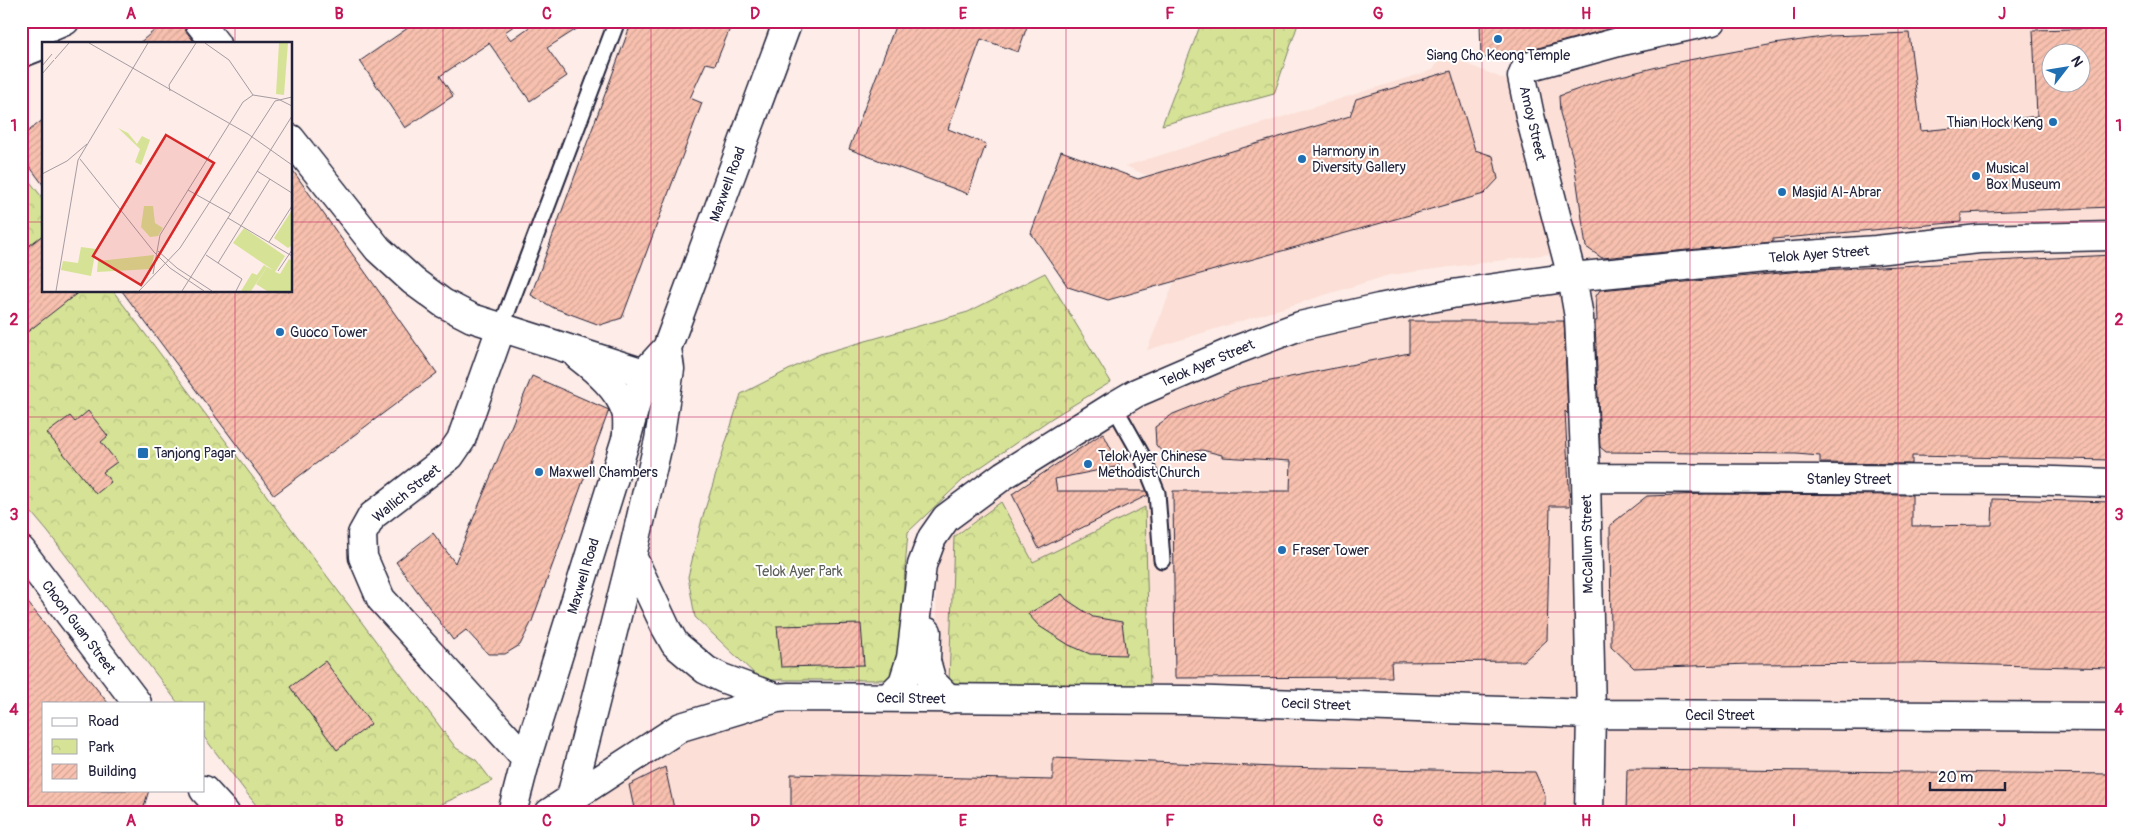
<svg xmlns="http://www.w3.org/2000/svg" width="2133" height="834" viewBox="0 0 2133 834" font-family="Pangolin,sans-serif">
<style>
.built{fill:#fcdfd6;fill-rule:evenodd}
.park{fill:url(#park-crowns);stroke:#7c8268}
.building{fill:url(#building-hatch);stroke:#22223b;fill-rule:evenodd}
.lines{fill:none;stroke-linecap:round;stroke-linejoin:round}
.lane-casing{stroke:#22223b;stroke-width:19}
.street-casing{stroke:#22223b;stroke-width:31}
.secondary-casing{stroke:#22223b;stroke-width:31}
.lane{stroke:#fff;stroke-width:15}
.street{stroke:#fff;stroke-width:28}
.secondary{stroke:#fff;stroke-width:28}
.grid{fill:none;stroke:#c2185b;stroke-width:1;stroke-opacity:0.55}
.poi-dot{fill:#1f6fb2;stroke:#fff;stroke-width:2}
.labels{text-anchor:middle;stroke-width:4;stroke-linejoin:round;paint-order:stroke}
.poi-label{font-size:14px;fill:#22223b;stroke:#fff;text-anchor:start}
.street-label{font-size:14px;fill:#22223b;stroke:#fff}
.park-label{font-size:14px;fill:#585c56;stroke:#fff}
.inset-road{fill:none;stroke:#a59ba2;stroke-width:1}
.view{fill:#d62828;fill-opacity:0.15;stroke:#d62828;stroke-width:2.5}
.inset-edge{fill:none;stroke:#22223b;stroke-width:2.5}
.neatline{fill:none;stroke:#c2185b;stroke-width:2}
.grid-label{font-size:16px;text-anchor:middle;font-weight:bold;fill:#c2185b}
</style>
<defs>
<pattern id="park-crowns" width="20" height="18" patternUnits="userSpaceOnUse" patternTransform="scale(1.25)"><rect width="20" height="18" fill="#d6e396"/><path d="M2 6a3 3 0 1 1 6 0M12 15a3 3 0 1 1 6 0" fill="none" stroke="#b7c282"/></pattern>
<pattern id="building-hatch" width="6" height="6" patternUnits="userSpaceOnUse" patternTransform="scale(1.25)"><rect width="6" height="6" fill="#f8c0ae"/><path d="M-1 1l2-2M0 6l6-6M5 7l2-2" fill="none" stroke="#d4a597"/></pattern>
</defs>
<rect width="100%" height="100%" fill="#fdece7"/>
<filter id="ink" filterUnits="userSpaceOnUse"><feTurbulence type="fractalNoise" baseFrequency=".02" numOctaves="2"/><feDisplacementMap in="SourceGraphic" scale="10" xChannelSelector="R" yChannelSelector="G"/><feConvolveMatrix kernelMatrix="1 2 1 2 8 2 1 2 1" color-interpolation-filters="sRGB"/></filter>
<g filter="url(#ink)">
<!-- built -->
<path class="built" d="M 1516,21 L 2112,21 L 2112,813 L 549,813 L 610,774 L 777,698 L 942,691 L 932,538 L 946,518 L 1236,350 L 1559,279 L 1571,251 L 1389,275 L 1147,350 L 1206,203 L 1126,166 L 1433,70 L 1442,54 L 1528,89 ZM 2050,52 L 2080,52 L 2080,82 L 2050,82 Z"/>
<!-- park -->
<path class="park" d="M 1202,21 L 1299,21 L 1274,94 L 1162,125 Z
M 21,170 L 44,200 L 44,291 L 113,291 L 456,748 L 476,760 L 492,781 L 422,813 L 262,813 L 204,737 L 204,703 L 178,703 L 48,532 L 21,500 Z
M 1045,273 L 1111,382 L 1052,418 L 965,478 L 908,532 L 896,680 L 761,680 L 695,617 L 688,577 L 702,519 L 741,394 L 820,354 L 968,312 Z
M 1001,502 L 1033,562 L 1145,507 L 1150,687 L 949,683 L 954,537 Z"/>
<!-- building -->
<path class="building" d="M 166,21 L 183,21 L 185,30 L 196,44 L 138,44 Z
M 418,21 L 521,21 L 505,32 L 511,40 L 538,21 L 589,21 L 547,48 L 567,76 L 530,101 L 489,43 L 440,76 L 453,96 L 405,128 L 360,61 Z
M 632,21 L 733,21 L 715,65 L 706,63 L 690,98 L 702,103 L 622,318 L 600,325 L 554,308 L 531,295 Z
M 897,21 L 1029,21 L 1018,52 L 981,39 L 948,129 L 986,144 L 968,194 L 849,149 Z
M 1480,21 L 1634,21 L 1634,22 L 1516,54 L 1516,56 L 1481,58 Z
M 2112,28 L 2112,207 L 1961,213 L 1961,222 L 1773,239 L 1773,242 L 1602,258 L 1586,247 L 1574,162 L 1560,113 L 1559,96 L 1601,81 L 1673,63 L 1774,44 L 1830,36 L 1909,33 L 1921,131 L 1952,128 L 2037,116 L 2033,30 ZM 2050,52 L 2080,52 L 2080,82 L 2050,82 Z
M 1451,71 L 1475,150 L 1493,156 L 1498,179 L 1484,194 L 1108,300 L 1068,287 L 1031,233 L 1061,151 L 1138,179 L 1350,116 L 1356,99 Z
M 44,119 L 44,186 L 21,155 L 21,137 Z
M 291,168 L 437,373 L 274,495 L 122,291 L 291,291 Z
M 44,234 L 44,291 L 80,291 L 21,337 L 21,252 Z
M 2112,255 L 2112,460 L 1912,456 L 1912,464 L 1820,463 L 1820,456 L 1796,454 L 1606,452 L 1600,447 L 1595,321 L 1597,321 L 1596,296 L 1600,290 L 1802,271 Z
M 1409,321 L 1564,321 L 1568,414 L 1565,411 L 1570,506 L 1550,506 L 1547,640 L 1524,661 L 1391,662 L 1392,677 L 1175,678 L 1173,491 L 1290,491 L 1291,461 L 1222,457 L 1222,455 L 1202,450 L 1179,454 L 1164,454 L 1156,445 L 1155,427 L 1173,414 L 1241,387 L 1409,353 Z
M 532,376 L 609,410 L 532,621 L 520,645 L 505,654 L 488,654 L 466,630 L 453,640 L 396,562 L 433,533 L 455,563 Z
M 88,411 L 108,436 L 101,442 L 117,462 L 103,472 L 111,482 L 96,494 L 47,433 L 70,416 L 75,422 Z
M 1103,433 L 1120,466 L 1055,479 L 1057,491 L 1146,491 L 1148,495 L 1039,549 L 1012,494 Z
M 1706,494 L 1912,495 L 1912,526 L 1992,525 L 1993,499 L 2112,502 L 2112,668 L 1914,663 L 1750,664 L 1634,668 L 1611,646 L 1610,525 L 1647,496 Z
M 21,594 L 108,703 L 44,703 L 44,790 L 149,790 L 142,813 L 21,813 Z
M 1062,594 L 1067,600 L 1093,617 L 1122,622 L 1126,655 L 1090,654 L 1069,645 L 1039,626 L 1028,614 Z
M 861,624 L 864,665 L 781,667 L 777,626 Z
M 325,661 L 371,724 L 337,750 L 290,687 Z
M 1053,758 L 1276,767 L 1535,772 L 1545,795 L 1545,813 L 791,813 L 791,774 L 1053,780 Z
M 665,767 L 675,813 L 635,813 L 629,785 Z
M 1627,769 L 2112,774 L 2112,813 L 1626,813 Z"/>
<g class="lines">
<defs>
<path id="lane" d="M 21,60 L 44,51
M 501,328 L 617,21
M 1114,406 L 1142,456 L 1157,493 L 1162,560"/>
<path id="street" d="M 198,21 L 216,44
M 21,40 L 65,21
M 291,139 L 378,249 L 413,281 L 443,303 L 472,318 L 644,373 L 667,370
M 501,328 L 461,440 L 450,456 L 372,516 L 362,534 L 363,557 L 381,599 L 526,759
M 578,356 C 596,370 619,389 626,412 C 628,419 627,428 627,436
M 1586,478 L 2025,480 L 2112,483
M 21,550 L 137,703
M 927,632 L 926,661 L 932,682 L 949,699
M 889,697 L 903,683 L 911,658 L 922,565 L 932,538 L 946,518 L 1004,475 L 1114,406 L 1136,393 L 1236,350 L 1300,326 L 1379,308 L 1452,294 L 1572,277 L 1765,258 L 1876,250 L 1979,239 L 2112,236
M 1591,714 L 1586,478 L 1579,317 L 1572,277 L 1530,116 L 1522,77 L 1525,70 L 1531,66 L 1622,41 L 1712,21
M 204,790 L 225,813"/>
<path id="secondary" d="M 632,556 L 666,628 L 675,644 L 706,670 L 722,678 L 777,698
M 568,809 L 632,556 L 659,440 L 670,369 L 667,348
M 512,813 L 526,759 L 627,436 L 644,373 L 667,348 L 788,21
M 549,813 L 681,727 L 777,698 L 789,697 L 1187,700 L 1591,714 L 2112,717
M 1589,813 L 1591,714"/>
</defs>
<!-- lane casing -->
<use href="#lane" class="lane-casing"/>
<!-- street casing -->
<use href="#street" class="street-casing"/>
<!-- secondary casing -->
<use href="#secondary" class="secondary-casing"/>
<!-- lane -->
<use href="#lane" class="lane"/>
<!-- street -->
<use href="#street" class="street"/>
<!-- secondary -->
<use href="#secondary" class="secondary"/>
</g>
</g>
<!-- grid -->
<path class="grid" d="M 235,21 L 235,44M 443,21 L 443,813M 651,21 L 651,813M 859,21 L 859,813M 1066,21 L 1066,813M 1274,21 L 1274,813M 1482,21 L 1482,813M 1690,21 L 1690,813M 1898,21 L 1898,813M 21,222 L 44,222M 291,222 L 2112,222M 235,291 L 235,813M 21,417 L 2112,417M 21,612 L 2112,612"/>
<!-- markers -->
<g class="poi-dot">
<circle cx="1498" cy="39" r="5"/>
<circle cx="2053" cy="122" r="5"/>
<circle cx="1302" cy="159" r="5"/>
<circle cx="1976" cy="176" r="5"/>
<circle cx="1782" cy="192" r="5"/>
<circle cx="280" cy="332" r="5"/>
<rect x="137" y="447" width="12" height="12" rx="2.5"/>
<circle cx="1088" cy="464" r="5"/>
<circle cx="539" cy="472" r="5"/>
<circle cx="1282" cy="550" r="5"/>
</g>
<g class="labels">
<!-- poi labels -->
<g class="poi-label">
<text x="1498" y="60" text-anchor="middle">Siang Cho Keong Temple</text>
<text x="2043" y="127" text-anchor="end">Thian Hock Keng</text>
<text x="1312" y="156">Harmony in<tspan x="1312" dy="16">Diversity Gallery</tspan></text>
<text x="1986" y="173">Musical<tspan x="1986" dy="16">Box Museum</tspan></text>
<text x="1792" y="197">Masjid Al-Abrar</text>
<text x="290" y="337">Guoco Tower</text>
<text x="154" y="458">Tanjong Pagar</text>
<text x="1098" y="461">Telok Ayer Chinese<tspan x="1098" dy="16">Methodist Church</tspan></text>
<text x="549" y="477">Maxwell Chambers</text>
<text x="1292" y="555">Fraser Tower</text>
</g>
<!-- street labels -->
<g class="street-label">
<text transform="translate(1533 123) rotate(77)" y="5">Amoy Street</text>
<text transform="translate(727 184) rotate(-70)" y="5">Maxwell Road</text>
<text transform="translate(1819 254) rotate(-4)" y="5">Telok Ayer Street</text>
<text transform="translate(1207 363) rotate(-23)" y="5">Telok Ayer Street</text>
<text x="1849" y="484">Stanley Street</text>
<text transform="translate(406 493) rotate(-39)" y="5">Wallich Street</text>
<text transform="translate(1587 544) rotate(-91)" y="5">McCallum Street</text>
<text transform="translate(583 576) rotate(-73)" y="5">Maxwell Road</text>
<text transform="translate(79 627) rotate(53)" y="5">Choon Guan Street</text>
<text transform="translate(911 698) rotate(1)" y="5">Cecil Street</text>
<text transform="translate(1316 704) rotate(2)" y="5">Cecil Street</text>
<text x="1720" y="720">Cecil Street</text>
</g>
<!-- park labels -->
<g class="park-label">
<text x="799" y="576">Telok Ayer Park</text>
</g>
</g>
<!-- overview -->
<g transform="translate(42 42)">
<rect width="250" height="250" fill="#fdece7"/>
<path d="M 202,186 L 243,214 L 233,230 L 238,232 L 247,217 L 250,219 L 250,249 L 225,249 L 214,242 L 225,225 L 231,228 L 191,201 Z" fill="#d6e396"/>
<path d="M 222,223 L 225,225 L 209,249 L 199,249 L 210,231 L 215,233 Z" fill="#d6e396"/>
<path d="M 237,1 L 246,1 L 242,53 L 234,52 ZM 76,86 L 86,91 L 95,102 L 100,94 L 108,98 L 99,123 L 93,120 L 98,107 ZM 102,164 L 111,164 L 113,181 L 121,186 L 116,194 L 108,195 L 99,185 ZM 250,168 L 250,203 L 246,206 L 232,196 ZM 39,205 L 54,207 L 49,234 L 19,228 L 21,219 L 36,221 ZM 112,213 L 109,227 L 55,230 L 56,219 Z" fill="#d6e396"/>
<path class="inset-road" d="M 47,1 L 206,92 L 250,123M 163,1 L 187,18 L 211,53M 13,17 L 27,1M 0,24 L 10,12M 0,32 L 12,18M 128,49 L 127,43 L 154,1M 38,117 L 112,210 L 128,226 L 162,249M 215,129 L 250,151M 0,132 L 25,119 L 45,102M 146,148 L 189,172M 186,176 L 250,214M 227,200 L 250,164M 116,209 L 135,226 L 170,249M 164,213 L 200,237 L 194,249M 176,221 L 228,137M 236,229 L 250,208M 111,232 L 118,193 L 201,60 L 211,53 L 236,57 L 250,64M 14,249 L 36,118 L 106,1M 97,249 L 138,206 L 233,59 L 250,55M 140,249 L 250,74"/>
<path class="view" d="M 124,93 L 172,121 L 99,243 L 51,214 Z"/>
<rect width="250" height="250" class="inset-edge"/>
</g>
<!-- margin -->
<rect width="2133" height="834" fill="none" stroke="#fff" stroke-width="55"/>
<!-- legend -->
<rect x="42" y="702" width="162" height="90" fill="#ffffff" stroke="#a7a7b1"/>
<rect x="52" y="718" width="25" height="8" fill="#ffffff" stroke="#a7a7b1"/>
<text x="88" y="726" font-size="15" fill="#22223b">Road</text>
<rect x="52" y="739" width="25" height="15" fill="url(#park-crowns)" stroke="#a7a7b1"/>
<text x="88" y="752" font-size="15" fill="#22223b">Park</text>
<rect x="52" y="764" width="25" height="15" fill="url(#building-hatch)" stroke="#a7a7b1"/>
<text x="88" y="776" font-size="15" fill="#22223b">Building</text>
<!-- north arrow -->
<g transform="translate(2066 68) rotate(59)"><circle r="24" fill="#ffffff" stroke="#a7a7b1"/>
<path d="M0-4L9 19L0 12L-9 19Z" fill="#1f6fb2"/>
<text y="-8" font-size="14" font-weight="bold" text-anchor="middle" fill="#22223b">N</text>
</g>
<!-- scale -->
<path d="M1930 782v8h75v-8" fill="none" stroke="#22223b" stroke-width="2.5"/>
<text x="1938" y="782" font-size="15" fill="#22223b" stroke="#ffffff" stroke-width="4" paint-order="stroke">20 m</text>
<rect x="28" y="28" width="2078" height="778" class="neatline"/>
<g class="grid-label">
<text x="131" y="19">A</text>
<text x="339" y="19">B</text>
<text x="547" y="19">C</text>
<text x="755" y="19">D</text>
<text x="963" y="19">E</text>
<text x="1170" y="19">F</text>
<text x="1378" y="19">G</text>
<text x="1586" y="19">H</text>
<text x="1794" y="19">I</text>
<text x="2002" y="19">J</text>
<text x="14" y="131">1</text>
<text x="2119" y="131">1</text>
<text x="14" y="325">2</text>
<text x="2119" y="325">2</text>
<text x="14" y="520">3</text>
<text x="2119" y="520">3</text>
<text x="14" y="715">4</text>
<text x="2119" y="715">4</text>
<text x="131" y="826">A</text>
<text x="339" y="826">B</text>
<text x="547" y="826">C</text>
<text x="755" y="826">D</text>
<text x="963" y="826">E</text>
<text x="1170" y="826">F</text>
<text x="1378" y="826">G</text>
<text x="1586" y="826">H</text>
<text x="1794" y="826">I</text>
<text x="2002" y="826">J</text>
</g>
</svg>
